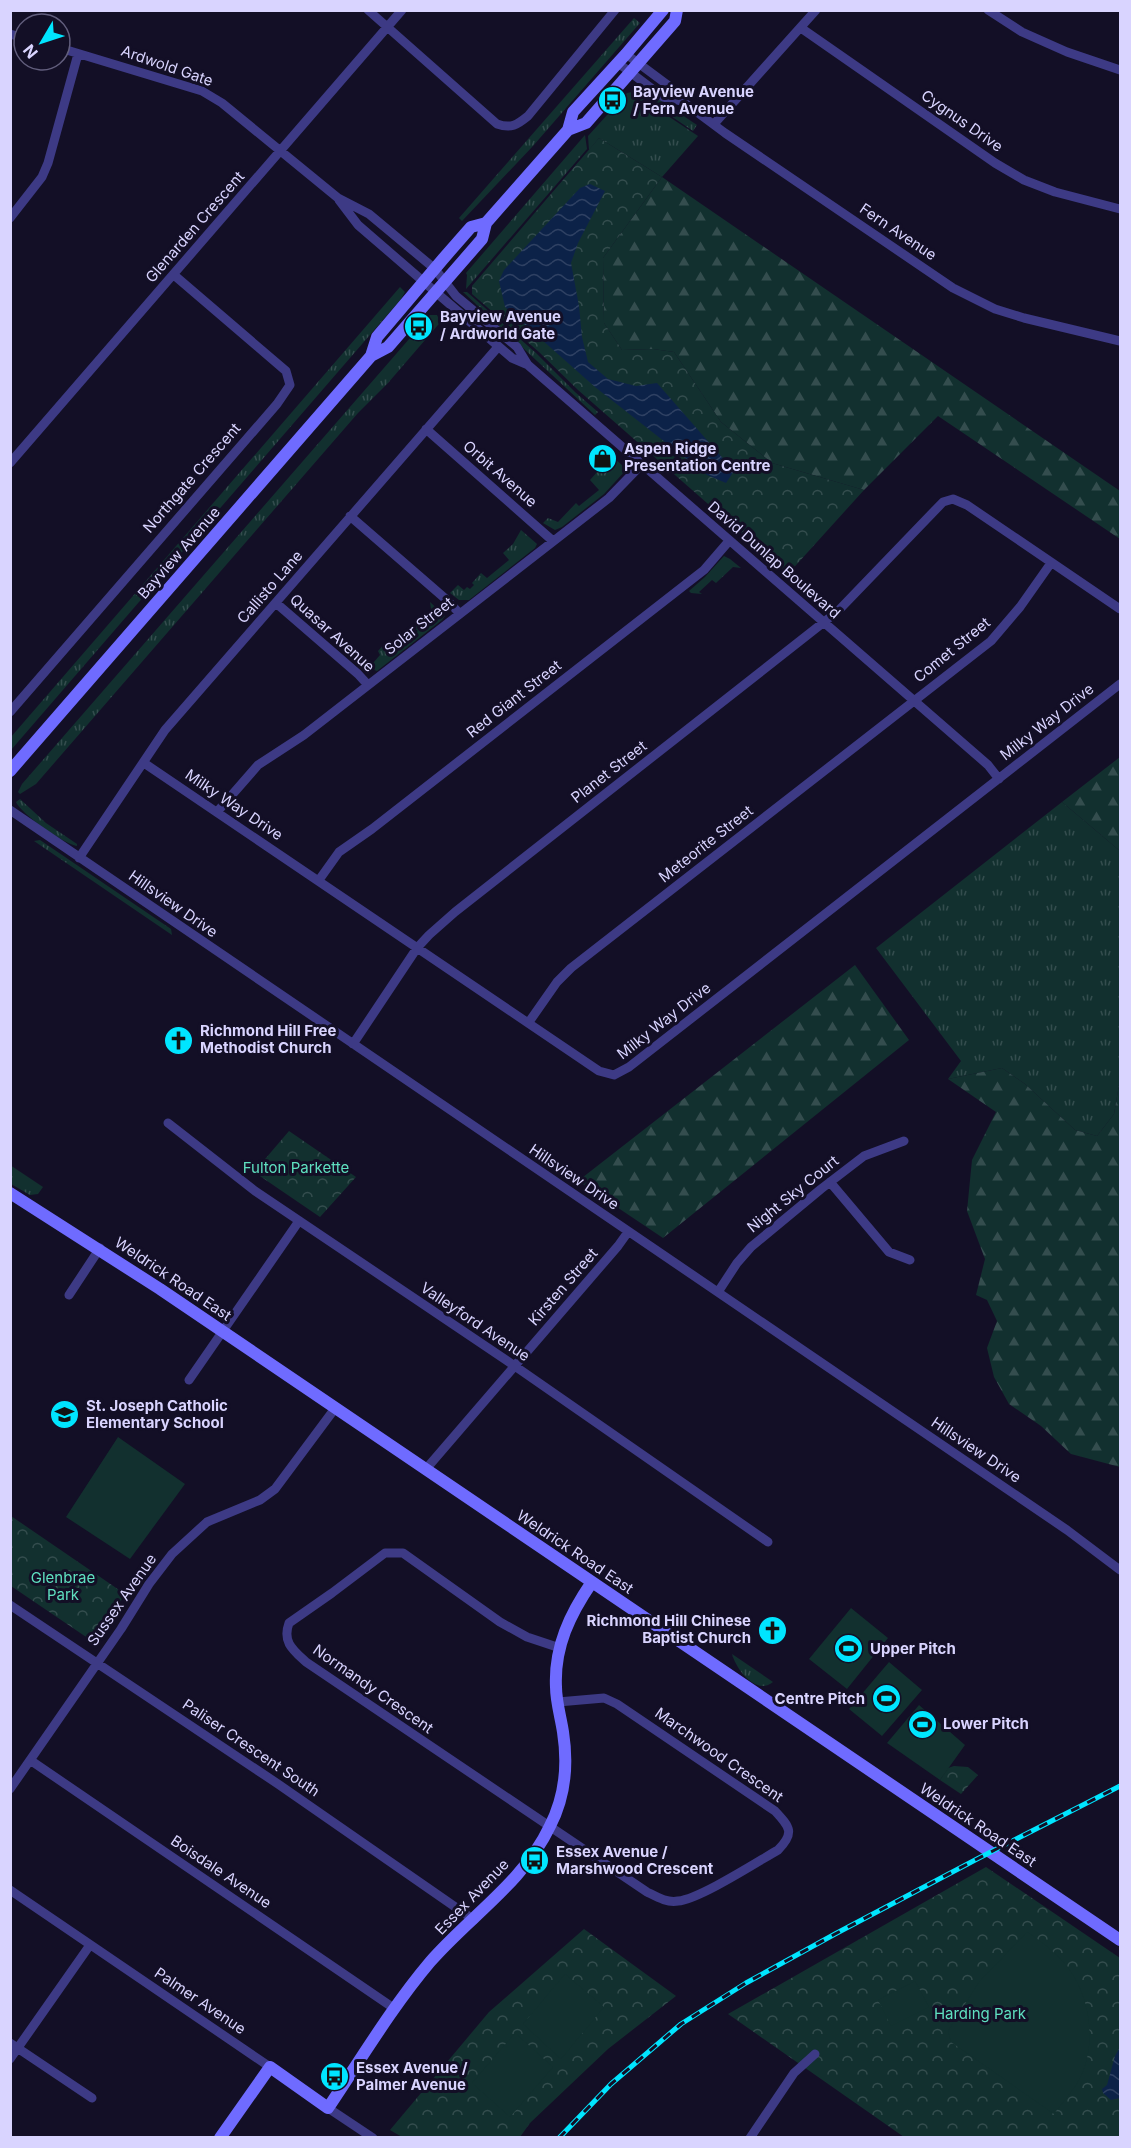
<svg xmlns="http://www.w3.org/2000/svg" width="1131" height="2148" viewBox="0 0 1131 2148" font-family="Inter,sans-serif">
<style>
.grass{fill:url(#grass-tufts)}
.forest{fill:url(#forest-firs)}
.park{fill:url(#park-crowns)}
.garden{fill:#12302f}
.water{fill:url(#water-waves)}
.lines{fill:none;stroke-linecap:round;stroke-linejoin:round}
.street{stroke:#3d3a85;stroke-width:9}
.secondary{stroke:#6f6bff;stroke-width:12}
.rail-casing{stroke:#00e5ff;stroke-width:5}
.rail{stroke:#130f26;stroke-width:3;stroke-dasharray:9;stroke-linecap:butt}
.labels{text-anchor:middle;stroke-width:6;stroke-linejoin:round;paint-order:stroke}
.street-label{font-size:15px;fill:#d9d4ff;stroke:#130f26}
.poi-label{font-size:15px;font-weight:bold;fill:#d9d4ff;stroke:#130f26;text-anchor:start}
.park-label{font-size:15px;fill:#5fe0c0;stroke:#130f26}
</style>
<defs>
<pattern id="grass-tufts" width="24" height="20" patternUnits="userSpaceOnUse" patternTransform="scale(1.5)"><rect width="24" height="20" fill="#12302f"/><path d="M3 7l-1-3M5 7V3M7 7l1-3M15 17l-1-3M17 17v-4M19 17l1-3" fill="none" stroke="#344d4e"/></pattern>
<pattern id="forest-firs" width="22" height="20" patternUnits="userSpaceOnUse" patternTransform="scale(1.5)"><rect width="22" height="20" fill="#12302f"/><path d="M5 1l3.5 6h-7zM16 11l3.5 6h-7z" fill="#344d4e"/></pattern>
<pattern id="park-crowns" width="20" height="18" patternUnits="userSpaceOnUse" patternTransform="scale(1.5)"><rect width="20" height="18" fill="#12302f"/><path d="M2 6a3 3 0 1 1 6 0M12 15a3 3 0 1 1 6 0" fill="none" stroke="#344d4e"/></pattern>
<pattern id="water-waves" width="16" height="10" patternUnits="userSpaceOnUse" patternTransform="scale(1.5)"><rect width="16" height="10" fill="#0c2248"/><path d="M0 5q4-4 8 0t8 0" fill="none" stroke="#2f4163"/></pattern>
</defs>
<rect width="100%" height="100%" fill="#130f26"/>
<!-- grass -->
<path class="grass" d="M 634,18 L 640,23 L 533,146 L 462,221 L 459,218 Z
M 634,87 L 646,91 L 697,125 L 693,131 L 637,93 Z
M 632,92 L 698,136 L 662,177 L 599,138 L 589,150 L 588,136 L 627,93 Z
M 585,135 L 587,149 L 466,289 L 467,275 L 466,273 Z
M 400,287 L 405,292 L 401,299 L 11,750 L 11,737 Z
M 463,292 L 467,292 L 536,353 L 575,392 L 598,412 L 595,415 Z
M 430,315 L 437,315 L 438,317 L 444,318 L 388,383 L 358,413 L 36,784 L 20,794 L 18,792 L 22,784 Z
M 606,451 L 623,466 L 625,471 L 604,494 L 562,527 L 555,530 L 543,523 L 548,518 L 558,522 L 576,503 L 579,506 L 599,490 L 590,480 L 606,462 L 603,459 Z
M 521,530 L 537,544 L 535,548 L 469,600 L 459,600 L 450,593 L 458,585 L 464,590 L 467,587 L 470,589 L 474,585 L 472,583 L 481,573 L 487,578 L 509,560 L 503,553 L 513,544 Z
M 724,556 L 730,559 L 741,568 L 733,567 L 716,583 L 712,580 L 699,592 L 702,594 L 691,593 L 689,591 L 705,577 Z
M 430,602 L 445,616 L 442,620 L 377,671 L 372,669 L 361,660 L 363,657 L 369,662 L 374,662 L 380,655 L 378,651 L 388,640 L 396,648 L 418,631 L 414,628 L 431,609 Z
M 20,799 L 46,823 L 77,844 L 77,846 C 64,844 21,814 16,802 Z
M 1062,802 L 1120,851 L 1120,1079 L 1114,1114 L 1097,1136 L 1075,1130 L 1025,1084 L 1002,1068 L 948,1079 L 961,1061 L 876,948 Z
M 40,840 L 171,929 L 172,935 L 34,841 Z
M 10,1165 L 43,1187 L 38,1194 L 30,1195 L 11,1184 Z
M 732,1654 L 773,1682 C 756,1696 736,1669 732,1654 Z"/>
<!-- forest -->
<path class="forest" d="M 662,177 L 1120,491 L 1120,539 L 938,416 L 864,490 L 772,463 L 721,422 L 674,352 L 653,349 L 622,350 L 604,323 L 603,258 Z
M 1120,757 L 1120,851 L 1062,802 Z
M 855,965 L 909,1040 L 663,1238 L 578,1181 Z
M 1002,1068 L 1025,1084 L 1075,1130 L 1097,1136 L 1114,1114 L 1120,1079 L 1120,1467 L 1071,1454 L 1041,1426 L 1009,1404 L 994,1377 L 987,1348 L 997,1321 L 987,1300 L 976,1295 L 985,1259 L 967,1211 L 972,1160 L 996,1112 L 948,1079 Z"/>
<!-- park -->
<path class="park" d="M 599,138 L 662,177 L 603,258 L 604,323 L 622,350 L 653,349 L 674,352 L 721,422 L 772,463 L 864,490 L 788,574 L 578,390 L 539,352 L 472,294 L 472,286 Z
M 289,1131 L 356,1177 L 320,1217 L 254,1172 Z
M 11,1516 L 125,1594 L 95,1643 L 11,1586 Z
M 954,1766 L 968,1767 L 978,1775 L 961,1794 L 940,1780 L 948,1768 Z
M 986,1867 L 1120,1958 L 1120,2137 L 904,2137 L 728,2014 Z
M 584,1929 L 676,1996 L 608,2049 L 530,2123 L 520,2137 L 402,2137 L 390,2130 L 489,2012 Z"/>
<!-- garden -->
<path class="garden" d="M 118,1437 L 185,1484 L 130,1559 L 66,1517 Z
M 851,1608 L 888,1638 L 847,1689 L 809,1659 Z
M 889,1662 L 922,1690 L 882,1736 L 849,1709 Z
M 919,1705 L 965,1745 L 940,1780 L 887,1743 Z
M 1027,1932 C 1043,1943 1057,1953 1069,1969 C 1091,1999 1097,2046 1079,2080 C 1072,2092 1062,2103 1054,2114 L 951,2042 L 948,2031 L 979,1982 Z
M 565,1974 L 604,2007 L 561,2059 L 523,2024 Z
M 915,1981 L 929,2007 L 891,2026 L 878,2000 Z
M 515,2033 L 553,2067 L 510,2117 L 472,2083 Z"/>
<!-- water -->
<path class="water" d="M 590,184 L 605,191 L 578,243 L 571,263 L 579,306 L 582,337 L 588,362 L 608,379 L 636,386 L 657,383 L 734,471 L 726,483 L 707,475 L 595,387 L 505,307 L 499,281 L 504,270 L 580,188 Z
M 1120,2047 L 1120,2098 L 1111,2100 L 1103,2093 L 1102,2089 L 1107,2085 L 1115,2056 Z"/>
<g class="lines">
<!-- street -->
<path class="street" d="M 368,10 L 497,124 C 511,129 517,125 528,116 L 615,10
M 988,10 L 1022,32 L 1067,52 L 1120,70
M 801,28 L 995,163 L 1024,180 L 1055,192 L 1120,209
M 10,34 L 24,38
M 60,48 L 202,91 L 222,103 L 338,198 L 369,214 L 435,269 L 456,296 L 517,347 L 528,365 L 988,765 L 999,779
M 626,54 L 669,86 L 682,101 L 725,133 L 953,288 L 995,309 L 1024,318 L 1120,341
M 618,63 L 663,97 L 682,101
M 714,124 L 816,10
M 339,200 L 358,225 L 512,358 L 526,364
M 10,218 L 42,177 L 48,163 L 78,54
M 426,429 L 553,541
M 10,463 L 402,10
M 350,516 L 448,601 L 460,614
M 276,603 L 358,674 L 368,685
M 10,712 L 277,404 L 290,385 L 286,371 L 174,275
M 144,763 L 599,1071 L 614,1075 L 629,1067 L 1120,684
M 10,810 L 1067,1530 L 1120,1570
M 217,812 L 258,765 L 304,735 L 609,498 L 641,465
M 79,858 L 165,730 L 498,347
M 319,880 L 339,852 L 372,829 L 704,570 L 729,541
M 529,1022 L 557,982 L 571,968 L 991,641 L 1020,607 L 1051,563
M 353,1044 L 417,948 L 429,935 L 455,912 L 838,611 L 943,502 L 953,499 L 967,505 L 1120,609
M 168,1123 L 255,1191 L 506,1360 L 768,1542
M 830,1182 L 889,1252 L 910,1260
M 718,1292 L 737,1263 L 751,1247 L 821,1189 L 864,1156 L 904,1141
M 69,1295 L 100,1248
M 189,1380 L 299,1221
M 426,1469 L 618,1246 L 628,1232
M 10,1605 L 278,1784 L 474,1920
M 558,1702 L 604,1698 L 617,1704 L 775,1811 C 790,1827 795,1833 778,1850 C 757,1862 698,1900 678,1901 C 667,1903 657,1897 647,1892 L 306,1662 C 293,1650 282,1642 289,1623 L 332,1593 L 385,1553 L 403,1553 L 500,1622 L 527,1637 L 560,1648
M 30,1760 L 395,2009
M 10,1789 L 121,1629 L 149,1584 L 172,1554 L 207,1522 L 260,1500 L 275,1489 L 336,1407
M 10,1890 L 270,2067
M 10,2043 L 92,2098
M 10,2059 L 90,1945
M 328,2108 L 373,2138
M 750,2138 L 794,2073 L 815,2054"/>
<!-- secondary -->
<path class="secondary" d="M 568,130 L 586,123 L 675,21 L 677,10
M 371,356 L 388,347 L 482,239 L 486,223 L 568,130 L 573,112 L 626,54 L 663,10
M 10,771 L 371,356 L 377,337 L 443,259 L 471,227 L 486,223
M 10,1193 L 160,1289 L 1120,1940
M 220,2138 L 270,2067 L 328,2108 C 361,2059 392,2007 430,1962 C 470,1916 523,1883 550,1826 C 565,1797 568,1764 563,1732 C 561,1718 556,1702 556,1687 C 554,1647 570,1614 592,1582"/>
<defs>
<path id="rail" d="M 559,2138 L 611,2084 L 681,2024 L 746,1983 L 835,1934 L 977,1859 L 1120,1786"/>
</defs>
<!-- rail casing -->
<use href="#rail" class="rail-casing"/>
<!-- rail -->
<use href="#rail" class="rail"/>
</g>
<!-- icons -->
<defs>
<symbol id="bus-disc" viewBox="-11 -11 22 22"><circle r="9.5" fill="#00e5ff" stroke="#130f26"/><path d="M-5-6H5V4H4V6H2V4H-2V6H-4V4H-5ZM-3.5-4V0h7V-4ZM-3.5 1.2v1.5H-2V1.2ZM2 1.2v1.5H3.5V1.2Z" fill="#111"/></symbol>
<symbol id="shop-disc" viewBox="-11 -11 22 22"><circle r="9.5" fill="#00e5ff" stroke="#130f26"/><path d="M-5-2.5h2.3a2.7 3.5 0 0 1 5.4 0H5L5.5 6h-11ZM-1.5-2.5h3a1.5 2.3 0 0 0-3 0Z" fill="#111"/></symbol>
<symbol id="church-disc" viewBox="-11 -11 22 22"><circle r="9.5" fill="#00e5ff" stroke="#130f26"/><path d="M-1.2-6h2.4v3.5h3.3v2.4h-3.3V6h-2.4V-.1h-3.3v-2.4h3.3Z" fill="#111"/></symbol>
<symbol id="school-disc" viewBox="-11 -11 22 22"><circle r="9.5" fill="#00e5ff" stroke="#130f26"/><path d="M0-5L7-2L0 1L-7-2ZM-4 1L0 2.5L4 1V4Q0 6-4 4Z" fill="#111"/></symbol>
<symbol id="stadium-disc" viewBox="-11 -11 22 22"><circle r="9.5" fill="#00e5ff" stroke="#130f26"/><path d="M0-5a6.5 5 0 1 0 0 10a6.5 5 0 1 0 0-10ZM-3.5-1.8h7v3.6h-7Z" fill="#111"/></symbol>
</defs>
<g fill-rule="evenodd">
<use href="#bus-disc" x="596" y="84" width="33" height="33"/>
<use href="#bus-disc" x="402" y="310" width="33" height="33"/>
<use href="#shop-disc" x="586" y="442" width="33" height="33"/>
<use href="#church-disc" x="162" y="1024" width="33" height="33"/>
<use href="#school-disc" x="48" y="1398" width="33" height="33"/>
<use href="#church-disc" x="756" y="1614" width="33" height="33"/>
<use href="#stadium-disc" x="832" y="1632" width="33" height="33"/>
<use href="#stadium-disc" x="870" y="1682" width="33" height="33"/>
<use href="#stadium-disc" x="906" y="1708" width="33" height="33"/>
<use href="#bus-disc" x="518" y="1844" width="33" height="33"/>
<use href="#bus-disc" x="318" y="2060" width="33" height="33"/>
</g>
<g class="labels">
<!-- street labels -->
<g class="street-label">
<text transform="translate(167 66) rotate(19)" y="5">Ardwold Gate</text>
<text transform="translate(962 121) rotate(35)" y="5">Cygnus Drive</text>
<text transform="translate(195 227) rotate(-49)" y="5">Glenarden Crescent</text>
<text transform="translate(898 232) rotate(34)" y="5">Fern Avenue</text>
<text transform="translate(500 474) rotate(41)" y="5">Orbit Avenue</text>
<text transform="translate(192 478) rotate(-49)" y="5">Northgate Crescent</text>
<text transform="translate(179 553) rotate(-49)" y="5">Bayview Avenue</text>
<text transform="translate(774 560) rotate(41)" y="5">David Dunlap Boulevard</text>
<text transform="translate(270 587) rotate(-49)" y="5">Callisto Lane</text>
<text transform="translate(419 626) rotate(-38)" y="5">Solar Street</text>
<text transform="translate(332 633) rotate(42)" y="5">Quasar Avenue</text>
<text transform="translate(952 650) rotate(-39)" y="5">Comet Street</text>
<text transform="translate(514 699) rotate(-38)" y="5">Red Giant Street</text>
<text transform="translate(1047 722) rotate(-38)" y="5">Milky Way Drive</text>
<text transform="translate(609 772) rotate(-38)" y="5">Planet Street</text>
<text transform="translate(234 805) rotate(34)" y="5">Milky Way Drive</text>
<text transform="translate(706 844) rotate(-38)" y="5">Meteorite Street</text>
<text transform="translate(173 904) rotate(35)" y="5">Hillsview Drive</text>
<text transform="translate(664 1021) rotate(-38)" y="5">Milky Way Drive</text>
<text transform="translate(574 1177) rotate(34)" y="5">Hillsview Drive</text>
<text transform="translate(793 1194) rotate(-39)" y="5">Night Sky Court</text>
<text transform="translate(173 1279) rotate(34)" y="5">Weldrick Road East</text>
<text transform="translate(563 1287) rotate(-49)" y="5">Kirsten Street</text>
<text transform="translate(475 1322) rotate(34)" y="5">Valleyford Avenue</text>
<text transform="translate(976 1450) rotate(34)" y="5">Hillsview Drive</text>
<text transform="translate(575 1552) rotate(34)" y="5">Weldrick Road East</text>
<text transform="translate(122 1600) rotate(-55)" y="5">Sussex Avenue</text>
<text transform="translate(373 1689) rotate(35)" y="5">Normandy Crescent</text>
<text transform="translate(251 1748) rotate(34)" y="5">Paliser Crescent South</text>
<text transform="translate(719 1755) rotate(35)" y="5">Marchwood Crescent</text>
<text transform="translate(978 1825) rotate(34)" y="5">Weldrick Road East</text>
<text transform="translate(221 1872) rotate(34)" y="5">Boisdale Avenue</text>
<text transform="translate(472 1897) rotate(-46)" y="5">Essex Avenue</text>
<text transform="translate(200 2001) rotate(34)" y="5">Palmer Avenue</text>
</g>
<!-- poi labels -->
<g class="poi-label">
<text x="633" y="97">Bayview Avenue<tspan x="633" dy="17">/ Fern Avenue</tspan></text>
<text x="440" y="322">Bayview Avenue<tspan x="440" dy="17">/ Ardworld Gate</tspan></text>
<text x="624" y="454">Aspen Ridge<tspan x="624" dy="17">Presentation Centre</tspan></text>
<text x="200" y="1036">Richmond Hill Free<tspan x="200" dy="17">Methodist Church</tspan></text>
<text x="86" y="1411">St. Joseph Catholic<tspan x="86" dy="17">Elementary School</tspan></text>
<text x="751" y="1626" text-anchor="end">Richmond Hill Chinese<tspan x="751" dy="17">Baptist Church</tspan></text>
<text x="870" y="1654">Upper Pitch</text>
<text x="865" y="1704" text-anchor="end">Centre Pitch</text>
<text x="943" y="1729">Lower Pitch</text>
<text x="556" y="1857">Essex Avenue /<tspan x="556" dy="17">Marshwood Crescent</tspan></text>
<text x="356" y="2073">Essex Avenue /<tspan x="356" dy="17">Palmer Avenue</tspan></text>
</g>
<!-- park labels -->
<g class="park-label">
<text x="296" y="1173">Fulton Parkette</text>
<text x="63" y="1583">Glenbrae<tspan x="63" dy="17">Park</tspan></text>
<text x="980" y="2019">Harding Park</text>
</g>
</g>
<!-- border -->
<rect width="1131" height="2148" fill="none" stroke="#d9d4ff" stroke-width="24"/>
<!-- north arrow -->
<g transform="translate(42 42) rotate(231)"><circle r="28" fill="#130f26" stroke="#625e7d" stroke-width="1.5"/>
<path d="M0-4.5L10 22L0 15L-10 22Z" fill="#00e5ff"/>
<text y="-9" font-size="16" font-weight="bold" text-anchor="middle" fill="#d9d4ff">N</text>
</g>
</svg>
